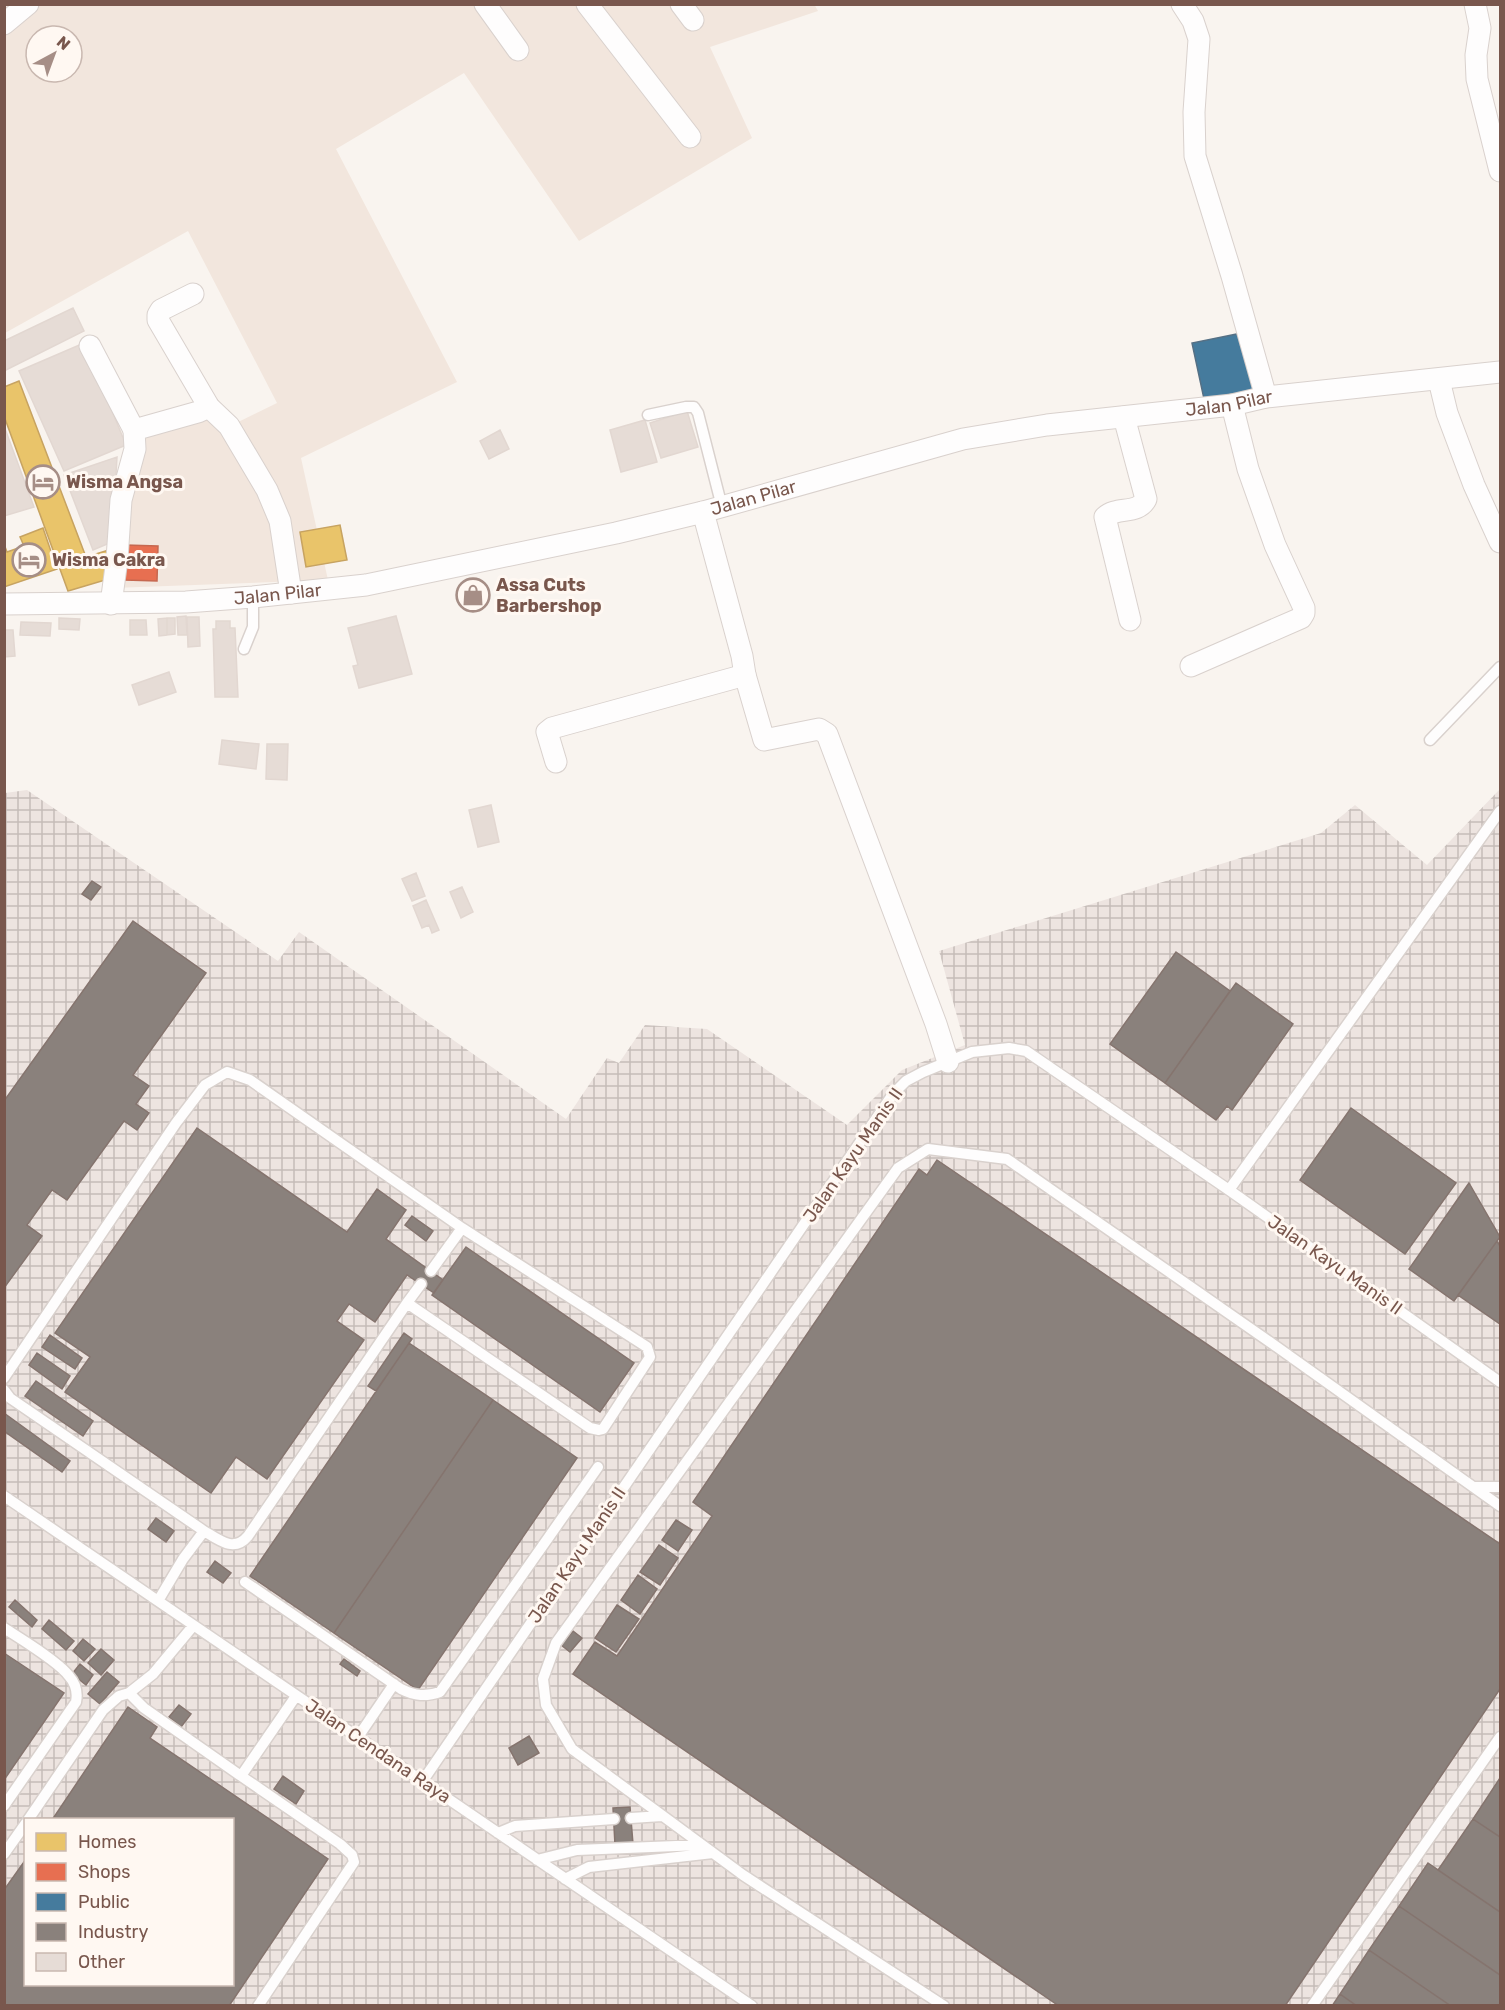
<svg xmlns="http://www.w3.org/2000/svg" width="1505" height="2010" viewBox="0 0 1505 2010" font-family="Rubik,sans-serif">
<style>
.residential{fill:#f2e6dd;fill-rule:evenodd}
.industrial{fill:url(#industrial-grid);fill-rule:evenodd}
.homes{fill:#e9c46a;stroke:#c7a361;stroke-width:1.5}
.shops{fill:#e76f51;stroke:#c66850;stroke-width:1.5}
.public{fill:#457b9d;stroke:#557085;stroke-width:1.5}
.industry{fill:#8a817c;stroke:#85746e;stroke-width:1.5}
.building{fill:#e6dcd6;stroke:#e2d7d1;stroke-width:1.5}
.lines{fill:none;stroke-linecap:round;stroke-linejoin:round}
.lane-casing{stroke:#d9d1cd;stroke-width:13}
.street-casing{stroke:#d9d1cd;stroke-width:23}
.lane{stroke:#fefdfd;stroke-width:10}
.street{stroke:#fefdfd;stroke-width:21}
.labels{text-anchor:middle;stroke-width:6;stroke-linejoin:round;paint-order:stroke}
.street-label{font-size:18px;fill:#79574d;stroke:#fff8f2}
.poi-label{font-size:18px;font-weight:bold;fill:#79574d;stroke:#fff8f2;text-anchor:start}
</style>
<defs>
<pattern id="industrial-grid" width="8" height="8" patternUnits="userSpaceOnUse" patternTransform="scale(1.5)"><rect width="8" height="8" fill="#ede4e0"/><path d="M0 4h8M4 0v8" fill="none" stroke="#c5bcb8"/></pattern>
</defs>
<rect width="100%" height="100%" fill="#f9f4ef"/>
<!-- residential -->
<path class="residential" d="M 814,4 L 818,11 L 710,47 L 752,138 L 579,241 L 464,73 L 336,149 L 457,382 L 301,458 L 328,580 L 113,588 L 140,429 L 219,410 L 228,427 L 277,403 L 188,231 L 5,333 L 5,5 ZM 36,36 L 72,36 L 72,72 L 36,72 Z"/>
<!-- industrial -->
<path class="industrial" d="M 1500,789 L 1500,2005 L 5,2006 L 5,793 L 27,790 L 278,961 L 299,932 L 566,1119 L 607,1058 L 619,1063 L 645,1025 L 707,1029 L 847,1125 L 902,1070 L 965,1045 L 939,951 L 1321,833 L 1355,805 L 1427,865 ZM 26,1820 L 232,1820 L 232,1984 L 26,1984 Z"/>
<!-- homes -->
<path class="homes" d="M 19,381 L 86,557 L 112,549 L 112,578 L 68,591 L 4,416 L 4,387 Z
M 340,525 L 347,560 L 306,567 L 300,532 Z
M 43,528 L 57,569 L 4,587 L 4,544 L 7,552 L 24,546 L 20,537 Z"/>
<!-- shops -->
<path class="shops" d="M 125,545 L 158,546 L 157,581 L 125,580 Z"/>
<!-- public -->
<path class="public" d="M 1242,333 L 1254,390 L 1204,399 L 1192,343 Z"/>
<!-- industry -->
<path class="industry" d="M 92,881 L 101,887 L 91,900 L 82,894 Z
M 133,921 L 206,973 L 133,1075 L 149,1086 L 136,1104 L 149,1113 L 137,1130 L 124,1121 L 67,1200 L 52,1190 L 27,1225 L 42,1236 L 4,1288 L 4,1101 Z
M 1176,952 L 1230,991 L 1165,1083 L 1110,1044 Z
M 1236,983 L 1293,1024 L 1232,1110 L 1227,1106 L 1216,1120 L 1165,1083 Z
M 1351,1108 L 1456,1183 L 1405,1254 L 1300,1180 Z
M 197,1128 L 347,1232 L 377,1189 L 406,1210 L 386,1239 L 443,1280 L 434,1293 L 407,1275 L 375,1322 L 349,1304 L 337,1321 L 364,1340 L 267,1479 L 236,1457 L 211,1493 L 65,1392 L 90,1357 L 55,1333 Z
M 937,1160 L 1500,1544 L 1500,1689 L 1285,2006 L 1059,2006 L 573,1674 L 595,1642 L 617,1656 L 712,1516 L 693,1502 L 919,1169 L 927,1175 Z
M 1469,1183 L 1500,1237 L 1454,1301 L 1409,1269 Z
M 412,1216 L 433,1231 L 426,1241 L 405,1225 Z
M 1497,1241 L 1500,1246 L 1500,1324 L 1458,1295 Z
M 466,1247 L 634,1363 L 600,1412 L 432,1295 Z
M 404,1333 L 412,1339 L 376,1391 L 368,1386 Z
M 50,1335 L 82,1358 L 75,1369 L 42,1347 Z
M 409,1343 L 493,1400 L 334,1633 L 250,1576 Z
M 37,1353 L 70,1376 L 62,1389 L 29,1365 Z
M 36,1381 L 93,1421 L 83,1436 L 25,1396 Z
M 493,1400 L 577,1458 L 418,1690 L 334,1633 Z
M 4,1413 L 70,1461 L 62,1472 L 4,1431 Z
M 156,1518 L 174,1531 L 166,1542 L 148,1529 Z
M 676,1520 L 692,1530 L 678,1551 L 662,1540 Z
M 659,1545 L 678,1558 L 660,1585 L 640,1572 Z
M 215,1561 L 231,1573 L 223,1583 L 207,1572 Z
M 638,1575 L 657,1589 L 640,1614 L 621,1600 Z
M 15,1600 L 37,1620 L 32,1627 L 9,1607 Z
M 617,1605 L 639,1619 L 616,1652 L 595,1638 Z
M 49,1620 L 74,1641 L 66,1650 L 42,1629 Z
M 573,1631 L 582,1638 L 570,1652 L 561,1645 Z
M 83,1639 L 95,1649 L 84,1661 L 73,1651 Z
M 101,1649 L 114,1660 L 101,1675 L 88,1663 Z
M 4,1653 L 64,1693 L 4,1780 Z
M 344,1659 L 360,1671 L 357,1676 L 340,1664 Z
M 80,1664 L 93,1675 L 86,1685 L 72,1674 Z
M 107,1672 L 119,1682 L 100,1704 L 88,1694 Z
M 179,1705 L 191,1714 L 181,1727 L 169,1717 Z
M 128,1707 L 157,1727 L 150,1738 L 328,1859 L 229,2006 L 4,2006 L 4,1890 L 26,1859 L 26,1984 L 232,1984 L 232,1820 L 52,1820 Z
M 529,1736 L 539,1753 L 518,1765 L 509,1748 Z
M 283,1776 L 304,1791 L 296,1804 L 274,1789 Z
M 1500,1778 L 1500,1837 L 1473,1819 Z
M 630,1807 L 633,1844 L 615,1845 L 613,1808 Z
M 1473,1819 L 1500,1837 L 1500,1912 L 1438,1870 Z
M 1428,1863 L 1500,1912 L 1500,1975 L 1399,1906 Z
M 1399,1906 L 1500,1975 L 1500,2006 L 1451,2006 L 1369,1950 Z
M 1369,1950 L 1451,2006 L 1357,2006 L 1340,1994 Z
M 1340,1994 L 1357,2006 L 1332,2006 Z"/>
<!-- building -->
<path class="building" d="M 73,308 L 84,331 L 4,371 L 4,341 Z
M 84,343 L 126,445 L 64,471 L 19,371 Z
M 687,411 L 698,447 L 661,458 L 650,423 Z
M 645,420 L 657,462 L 621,472 L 610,430 Z
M 4,426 L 34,507 L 4,516 Z
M 500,430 L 509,449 L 489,459 L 480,441 Z
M 117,457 L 112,542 L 93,550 L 64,475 Z
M 186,616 L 187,635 L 178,635 L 177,617 Z
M 396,616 L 412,674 L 359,688 L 353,666 L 358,665 L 348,628 Z
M 187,617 L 199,617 L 200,646 L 188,647 Z
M 59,618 L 80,619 L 79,630 L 59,629 Z
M 167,618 L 175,618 L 175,634 L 167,635 Z
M 167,618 L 167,635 L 159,636 L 158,619 Z
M 130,620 L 146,620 L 147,635 L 130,635 Z
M 216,621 L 230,621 L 230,628 L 235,628 L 238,697 L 215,697 L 213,629 L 216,629 Z
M 21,622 L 51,623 L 50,636 L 20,635 Z
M 4,630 L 13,630 L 15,656 L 4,657 Z
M 169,672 L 176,692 L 139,705 L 132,685 Z
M 222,740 L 259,744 L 256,769 L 219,764 Z
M 267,744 L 288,744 L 287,780 L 266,779 Z
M 491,805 L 499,842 L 478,847 L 469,810 Z
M 416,873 L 425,896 L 412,901 L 402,879 Z
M 462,887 L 473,912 L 461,918 L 450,892 Z
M 426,900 L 439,930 L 432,933 L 429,925 L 422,928 L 413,906 Z"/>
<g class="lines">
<defs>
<path id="lane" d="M 648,415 L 686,407 L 694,407 L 698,413 L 722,507
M 244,649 L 253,627 L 253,597
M 1430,740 L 1500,667
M 1229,1190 L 1500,811
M 407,1303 L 421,1284
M 4,1378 L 176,1123 L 205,1085 L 227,1072 L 250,1080 L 462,1228 L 431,1271
M 4,1390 L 10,1398 L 204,1531
M 1475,1487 L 1500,1487
M 4,1496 L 752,2006
M 245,1582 L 401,1689 C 415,1696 426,1697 440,1692 L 598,1467
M 158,1601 L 183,1559 L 204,1531 C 219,1540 234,1553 248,1536 L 407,1303 L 590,1428 L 599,1430 L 603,1429 L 650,1357 L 647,1347 L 462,1228
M 193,1626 L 153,1674 L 129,1693 L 144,1708 L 241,1776 L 296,1696
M 4,1628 C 21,1639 59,1662 69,1676 C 76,1684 78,1692 76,1702 L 4,1806
M 358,1737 L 394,1684
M 241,1776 L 340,1844 L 352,1855 L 354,1862 L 258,2006
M 422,1782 L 893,1094 L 906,1081 L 923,1072 L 972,1052 L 1009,1048 L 1026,1051 L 1229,1190 L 1500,1382
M 631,1818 L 662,1816
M 28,1820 L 103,1710 L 119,1696 L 129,1693
M 498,1833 L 515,1826 L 614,1819
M 4,1854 L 26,1823
M 537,1860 L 577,1850 L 701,1845
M 565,1879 L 589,1867 L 713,1853
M 944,2006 L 743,1875 L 572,1749 L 546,1705 L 543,1679 L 556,1643 L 898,1168 L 928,1149 L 1007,1159 L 1277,1347 L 1500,1506
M 1312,2006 L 1500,1737"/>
<g id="street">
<path d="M 485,4 L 518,50"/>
<path d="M 587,4 L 690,137"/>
<path d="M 681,4 L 693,20"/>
<path d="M 1182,4 L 1193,21 L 1199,39 L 1194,112 L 1195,156 L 1232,276 L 1266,397"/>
<path d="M 1475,4 L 1480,28 L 1476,55 L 1477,79 L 1500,171"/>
<path d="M 4,24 L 28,4"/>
<path d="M 193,294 L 161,310 L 158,315 L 158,320 L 209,407 L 229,426 L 267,490 L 280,521 L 291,593"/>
<path d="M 90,346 L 134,430"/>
<path d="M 1439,380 L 1447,413 L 1474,485 L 1500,542"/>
<path d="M 1124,417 L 1146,499 C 1138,515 1117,506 1105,517 L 1130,620"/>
<path id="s1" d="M 4,604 L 186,602 L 253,597 L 366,585 L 616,533 L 703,512 L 963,439 L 1047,425 L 1232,405 L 1266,397 L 1500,372"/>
<path d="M 111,604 L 117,559 L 121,500 L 135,449 L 134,430 L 198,412 L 209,407"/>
<path d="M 1191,666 L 1301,618 L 1304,613 L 1304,608 L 1275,545 L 1248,469 L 1232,405"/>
<path d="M 745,675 L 764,740 L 819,729 L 827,734 L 936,1024 L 948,1062"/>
<path d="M 556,762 L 547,732 L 552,728 L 745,675 L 742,656 L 703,512"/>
</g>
</defs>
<!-- lane casing -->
<use href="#lane" class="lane-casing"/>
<!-- street casing -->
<use href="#street" class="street-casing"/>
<!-- lane -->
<use href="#lane" class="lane"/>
<!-- street -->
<use href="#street" class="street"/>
</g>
<!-- icons -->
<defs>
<symbol id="hotel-ring" viewBox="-11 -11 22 22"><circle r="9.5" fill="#fff8f2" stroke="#a68e86" stroke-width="1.5"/><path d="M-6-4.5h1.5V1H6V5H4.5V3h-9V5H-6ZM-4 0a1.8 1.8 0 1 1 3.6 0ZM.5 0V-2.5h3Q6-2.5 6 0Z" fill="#a68e86"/></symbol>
<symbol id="shop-ring" viewBox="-11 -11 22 22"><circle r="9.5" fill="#fff8f2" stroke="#a68e86" stroke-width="1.5"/><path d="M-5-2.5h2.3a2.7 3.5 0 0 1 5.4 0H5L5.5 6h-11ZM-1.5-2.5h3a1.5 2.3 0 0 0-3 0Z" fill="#a68e86"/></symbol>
</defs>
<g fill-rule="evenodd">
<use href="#hotel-ring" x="24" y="463" width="38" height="38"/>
<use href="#hotel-ring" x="10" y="541" width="38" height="38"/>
<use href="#shop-ring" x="454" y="576" width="38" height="38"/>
</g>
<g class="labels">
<!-- street labels -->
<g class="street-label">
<text dy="6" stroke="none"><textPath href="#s1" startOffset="1246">Jalan Pilar</textPath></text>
<text dy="6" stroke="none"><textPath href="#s1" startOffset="760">Jalan Pilar</textPath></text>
<text dy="6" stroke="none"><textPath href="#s1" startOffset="274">Jalan Pilar</textPath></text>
<text transform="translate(853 1155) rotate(-55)" y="6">Jalan Kayu Manis II</text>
<text transform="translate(1335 1265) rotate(35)" y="6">Jalan Kayu Manis II</text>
<text transform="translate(577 1555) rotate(-56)" y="6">Jalan Kayu Manis II</text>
<text transform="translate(378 1751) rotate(34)" y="6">Jalan Cendana Raya</text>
</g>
<!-- poi labels -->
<g class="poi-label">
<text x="66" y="488">Wisma Angsa</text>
<text x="52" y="566">Wisma Cakra</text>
<text x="496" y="591">Assa Cuts<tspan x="496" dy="21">Barbershop</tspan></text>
</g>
</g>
<!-- border -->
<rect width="1505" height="2010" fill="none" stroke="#79574d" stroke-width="12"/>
<!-- legend -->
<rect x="24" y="1818" width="210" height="168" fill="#fff8f2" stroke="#c9b8b0" stroke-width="1.5"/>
<rect x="36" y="1833" width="30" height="18" fill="#e9c46a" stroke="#c9b8b0" stroke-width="1.5"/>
<text x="78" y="1848" font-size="18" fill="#79574d">Homes</text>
<rect x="36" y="1863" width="30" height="18" fill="#e76f51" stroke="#c9b8b0" stroke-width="1.5"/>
<text x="78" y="1878" font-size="18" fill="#79574d">Shops</text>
<rect x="36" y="1893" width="30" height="18" fill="#457b9d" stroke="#c9b8b0" stroke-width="1.5"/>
<text x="78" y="1908" font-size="18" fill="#79574d">Public</text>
<rect x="36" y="1923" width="30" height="18" fill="#8a817c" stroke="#c9b8b0" stroke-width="1.5"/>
<text x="78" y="1938" font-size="18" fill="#79574d">Industry</text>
<rect x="36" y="1953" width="30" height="18" fill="#e6dcd6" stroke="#c9b8b0" stroke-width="1.5"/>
<text x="78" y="1968" font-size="18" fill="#79574d">Other</text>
<!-- north arrow -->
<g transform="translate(54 54) rotate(41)"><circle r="28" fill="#fff8f2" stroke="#c9b8b0" stroke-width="1.5"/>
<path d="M0-4.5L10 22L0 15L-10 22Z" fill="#a68e86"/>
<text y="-9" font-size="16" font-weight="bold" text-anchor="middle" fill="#79574d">N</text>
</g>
</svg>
